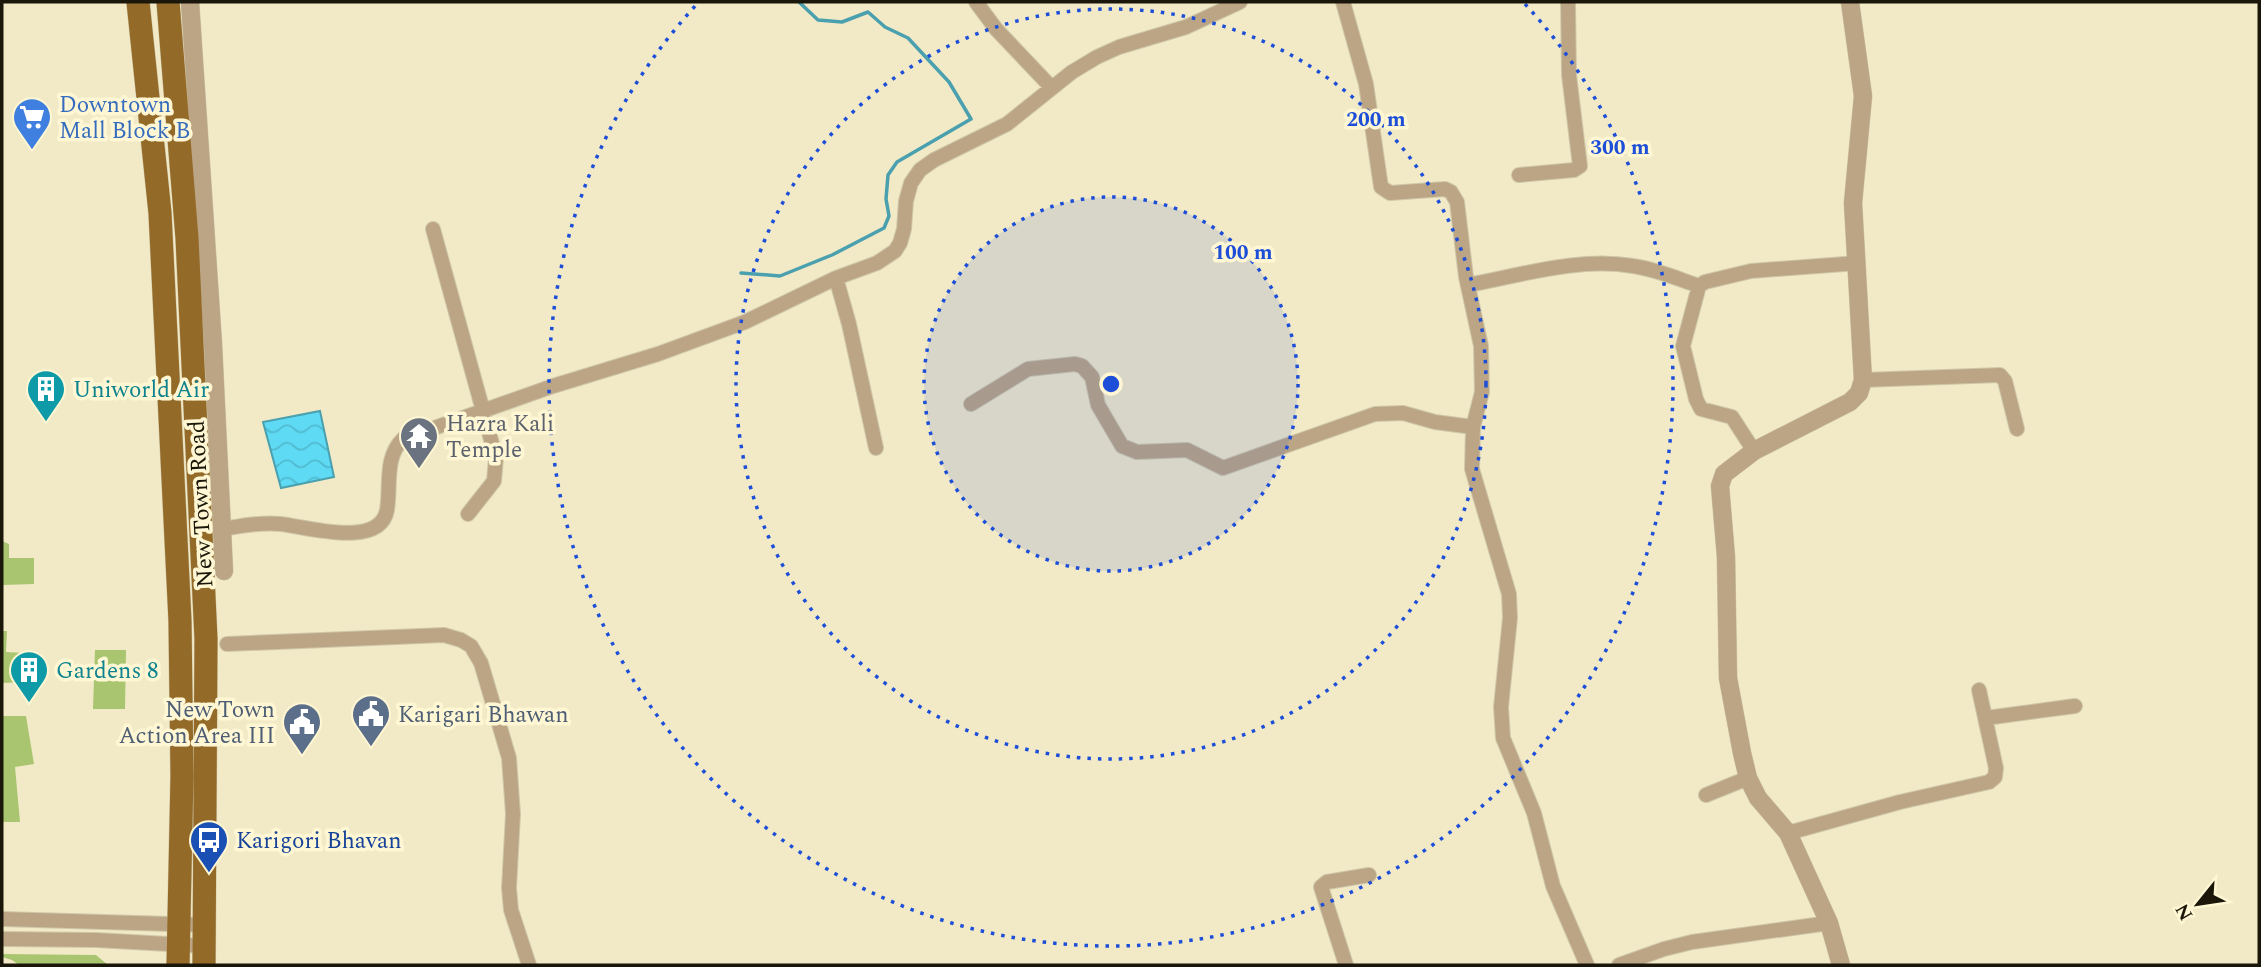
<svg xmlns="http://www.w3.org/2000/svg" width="2261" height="967" viewBox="0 0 2261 967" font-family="Spectral,serif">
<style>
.green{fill:#a9c570}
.water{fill:url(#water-waves);stroke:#4aa0ae;stroke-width:2}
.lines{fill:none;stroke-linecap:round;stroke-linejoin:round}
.stream{stroke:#4aa0ae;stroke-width:3.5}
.minor-casing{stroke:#cfc8a9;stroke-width:16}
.tertiary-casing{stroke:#cfc8a9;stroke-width:19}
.primary-casing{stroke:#cfc8a9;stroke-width:24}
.minor{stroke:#bca585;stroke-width:14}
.tertiary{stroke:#bca585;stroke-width:18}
.primary{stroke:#946a28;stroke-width:23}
.ring{fill:none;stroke:#1d4ed8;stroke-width:3.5;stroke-dasharray:3.5 7}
.labels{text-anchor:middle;stroke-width:7;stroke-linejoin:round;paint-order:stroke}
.shop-label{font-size:23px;fill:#366cbe;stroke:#fff7d4;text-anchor:start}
.culture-label{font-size:23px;fill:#0d838f;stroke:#fff7d4;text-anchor:start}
.worship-label{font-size:23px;fill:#5b616d;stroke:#fff7d4;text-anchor:start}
.street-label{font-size:23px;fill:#1a170a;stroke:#fff7d4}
.service-label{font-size:23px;fill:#4e5e75;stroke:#fff7d4;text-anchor:end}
.transit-label{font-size:23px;fill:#164399;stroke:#fff7d4;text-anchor:start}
.centre{fill:#1d4ed8;stroke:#fff7d4;stroke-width:3.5}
.ring-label{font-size:21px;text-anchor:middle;font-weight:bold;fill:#1d4ed8;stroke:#fff7d4;stroke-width:7;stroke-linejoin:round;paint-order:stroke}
</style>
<defs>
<pattern id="water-waves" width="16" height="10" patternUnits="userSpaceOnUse" patternTransform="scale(1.75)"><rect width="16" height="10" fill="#5edaf4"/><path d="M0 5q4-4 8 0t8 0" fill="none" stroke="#51bad0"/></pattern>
</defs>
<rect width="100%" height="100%" fill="#f2eac7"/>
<!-- green -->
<path class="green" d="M 2,541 L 9,544 L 9,558 L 34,558 L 34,584 L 3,585 L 2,598 Z
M 2,631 L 7,631 L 6,652 L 25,653 L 26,682 L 2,683 Z
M 95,650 L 126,650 L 125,709 L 93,709 Z
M 2,716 L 26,716 L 34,764 L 15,767 L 20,822 L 2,822 Z
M 2,954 L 96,955 L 108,965 L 19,965 L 12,960 L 2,957 Z"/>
<!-- water -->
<path class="water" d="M 320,411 L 334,477 L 281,488 L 263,422 Z"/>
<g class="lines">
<!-- stream -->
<path class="stream" d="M 741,273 L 780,276 L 832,255 L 884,228 L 889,216 L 886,199 L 888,175 L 897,162 L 971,119 L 949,82 L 908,38 L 885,27 L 868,12 L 842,22 L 818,20 L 799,2"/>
<defs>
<path id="minor" d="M 976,2 L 996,29 L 1052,88
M 1343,2 L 1366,84 L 1381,187 L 1390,193 L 1445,189 L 1451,192 L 1457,202 L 1466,277 L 1481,346 L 1482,392 L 1473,427 L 1472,469 L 1509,594 L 1510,618 L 1501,707 L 1503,738 L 1534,813 L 1553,886 L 1587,965
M 1519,175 L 1574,170 L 1580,166 L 1569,75 L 1568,2
M 433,229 L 496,458 L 494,481 L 468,514
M 836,278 L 849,324 L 876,448
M 1468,285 C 1522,275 1578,257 1633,266 C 1656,269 1678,279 1699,286
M 1863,380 L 2000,375 L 2005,381 L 2017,429
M 971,404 L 1028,369 L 1075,364 L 1082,366 L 1092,377 L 1098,405 L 1122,446 L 1137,452 L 1187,450 L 1223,468 L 1375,414 L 1403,413 L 1435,422 L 1473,427
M 1754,451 L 1732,417 L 1701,409 L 1696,399 L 1683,346 L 1699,286 L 1705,282 L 1751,271 L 1858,263
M 222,529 C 241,526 261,522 281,524 C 307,527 380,549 387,510 C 391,486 384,457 403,439 L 553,386 L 658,354 L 745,322 L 836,278 L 877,263 L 895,251 L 900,243 L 904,229 L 906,201 L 911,183 L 920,170 L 934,160 L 1007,124 L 1072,72 L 1097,57 L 1119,47 L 1186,27 L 1240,2
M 227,644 L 444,635 L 461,640 L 471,646 L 481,663 L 509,758 L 513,814 L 509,888 L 511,910 L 529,965
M 1986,718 L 2075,706
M 1706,795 L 1748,778
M 1788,833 L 1900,802 L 1989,782 L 1995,777 L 1996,768 L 1979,690
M 2,919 L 204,925
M 2,939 L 96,940 L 204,946
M 1346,965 L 1321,887 L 1327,882 L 1369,875
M 1619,965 L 1664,949 L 1692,942 L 1829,923"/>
<path id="tertiary" d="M 190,2 L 213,344 L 224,571
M 1841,965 L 1829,923 L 1788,833 L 1758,798 L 1748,778 L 1742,753 L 1728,678 L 1726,557 L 1720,486 L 1724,474 L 1754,451 L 1850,402 L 1859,393 L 1863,380 L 1853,203 L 1863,96 L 1850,2"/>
<path id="primary" d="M 138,2 L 160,213 L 180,621 L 182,776 L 178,965
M 168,2 L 187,238 L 206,639 L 204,965"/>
</defs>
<!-- minor casing -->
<use href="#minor" class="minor-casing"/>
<!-- tertiary casing -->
<use href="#tertiary" class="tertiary-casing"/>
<!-- primary casing -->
<use href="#primary" class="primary-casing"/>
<!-- minor -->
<use href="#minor" class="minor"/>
<!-- tertiary -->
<use href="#tertiary" class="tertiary"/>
<!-- primary -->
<use href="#primary" class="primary"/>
</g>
<!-- distance rings -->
<circle cx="1111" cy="384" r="187" fill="#1d4ed8" fill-opacity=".12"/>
<g class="ring">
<circle cx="1111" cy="384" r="187"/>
<circle cx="1111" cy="384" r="375"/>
<path d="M1525 4A562 562 0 1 1 697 4"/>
</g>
<!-- icons -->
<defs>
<symbol id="supermarket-pin" viewBox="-11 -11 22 30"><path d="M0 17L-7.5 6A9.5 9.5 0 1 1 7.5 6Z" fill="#3f7fe0" stroke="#fff7d4"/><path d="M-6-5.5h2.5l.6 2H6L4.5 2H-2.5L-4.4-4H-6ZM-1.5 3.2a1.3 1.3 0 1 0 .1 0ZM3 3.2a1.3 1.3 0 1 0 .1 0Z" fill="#fff"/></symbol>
<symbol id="building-pin" viewBox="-11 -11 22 30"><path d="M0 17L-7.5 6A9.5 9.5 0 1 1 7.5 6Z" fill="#0f9aa8" stroke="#fff7d4"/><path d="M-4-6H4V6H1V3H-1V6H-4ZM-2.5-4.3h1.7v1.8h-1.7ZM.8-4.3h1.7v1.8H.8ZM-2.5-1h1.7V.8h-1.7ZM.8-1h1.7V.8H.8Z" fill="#fff"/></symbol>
<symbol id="temple-pin" viewBox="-11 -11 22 30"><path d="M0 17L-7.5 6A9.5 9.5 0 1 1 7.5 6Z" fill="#6b7280" stroke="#fff7d4"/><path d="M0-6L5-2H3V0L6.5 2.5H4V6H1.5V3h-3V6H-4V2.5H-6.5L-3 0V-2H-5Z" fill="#fff"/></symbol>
<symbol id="civic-pin" viewBox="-11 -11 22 30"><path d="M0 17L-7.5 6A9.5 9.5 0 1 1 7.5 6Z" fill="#5c6f8a" stroke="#fff7d4"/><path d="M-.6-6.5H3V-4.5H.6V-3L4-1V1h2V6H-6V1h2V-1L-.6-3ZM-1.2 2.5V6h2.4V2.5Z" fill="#fff"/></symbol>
<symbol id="bus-pin" viewBox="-11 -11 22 30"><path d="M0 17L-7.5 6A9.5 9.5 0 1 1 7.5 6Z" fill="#1a4fb4" stroke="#fff7d4"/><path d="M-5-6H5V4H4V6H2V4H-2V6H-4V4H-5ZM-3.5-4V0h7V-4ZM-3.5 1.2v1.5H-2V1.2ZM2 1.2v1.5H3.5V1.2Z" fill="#fff"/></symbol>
</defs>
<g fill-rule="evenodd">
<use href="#supermarket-pin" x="10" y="95" width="44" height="60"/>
<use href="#building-pin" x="24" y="367" width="44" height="60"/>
<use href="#temple-pin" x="397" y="414" width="44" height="60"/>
<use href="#building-pin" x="7" y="648" width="44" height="60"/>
<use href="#civic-pin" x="349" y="692" width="44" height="60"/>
<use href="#civic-pin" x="280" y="700" width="44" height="60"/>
<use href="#bus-pin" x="187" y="818" width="44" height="60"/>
</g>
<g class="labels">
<!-- shop labels -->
<g class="shop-label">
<text x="59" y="112">Downtown<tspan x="59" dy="26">Mall Block B</tspan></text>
</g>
<!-- culture labels -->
<g class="culture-label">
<text x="73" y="397">Uniworld Air</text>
<text x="56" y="678">Gardens 8</text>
</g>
<!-- worship labels -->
<g class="worship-label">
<text x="446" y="431">Hazra Kali<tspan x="446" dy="26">Temple</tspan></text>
</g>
<!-- street labels -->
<g class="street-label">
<text transform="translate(200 504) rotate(-93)" y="8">New Town Road</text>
</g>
<!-- service labels -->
<g class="service-label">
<text x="275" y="717">New Town<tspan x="275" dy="26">Action Area III</tspan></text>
<text x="398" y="722" text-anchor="start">Karigari Bhawan</text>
</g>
<!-- transit labels -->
<g class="transit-label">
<text x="236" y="848">Karigori Bhavan</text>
</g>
</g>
<circle cx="1111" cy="384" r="10" class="centre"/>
<g class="ring-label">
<text x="1376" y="126">200 m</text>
<text x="1620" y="154">300 m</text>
<text x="1243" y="259">100 m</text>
</g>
<!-- border -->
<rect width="2261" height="967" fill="none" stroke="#1a170a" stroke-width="7"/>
<!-- north arrow -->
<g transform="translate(2198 904) rotate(240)" stroke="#fff7d4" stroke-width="5" paint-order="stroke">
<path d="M0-5L12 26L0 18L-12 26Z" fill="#1a170a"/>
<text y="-10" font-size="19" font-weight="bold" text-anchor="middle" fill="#1a170a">N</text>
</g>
</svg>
